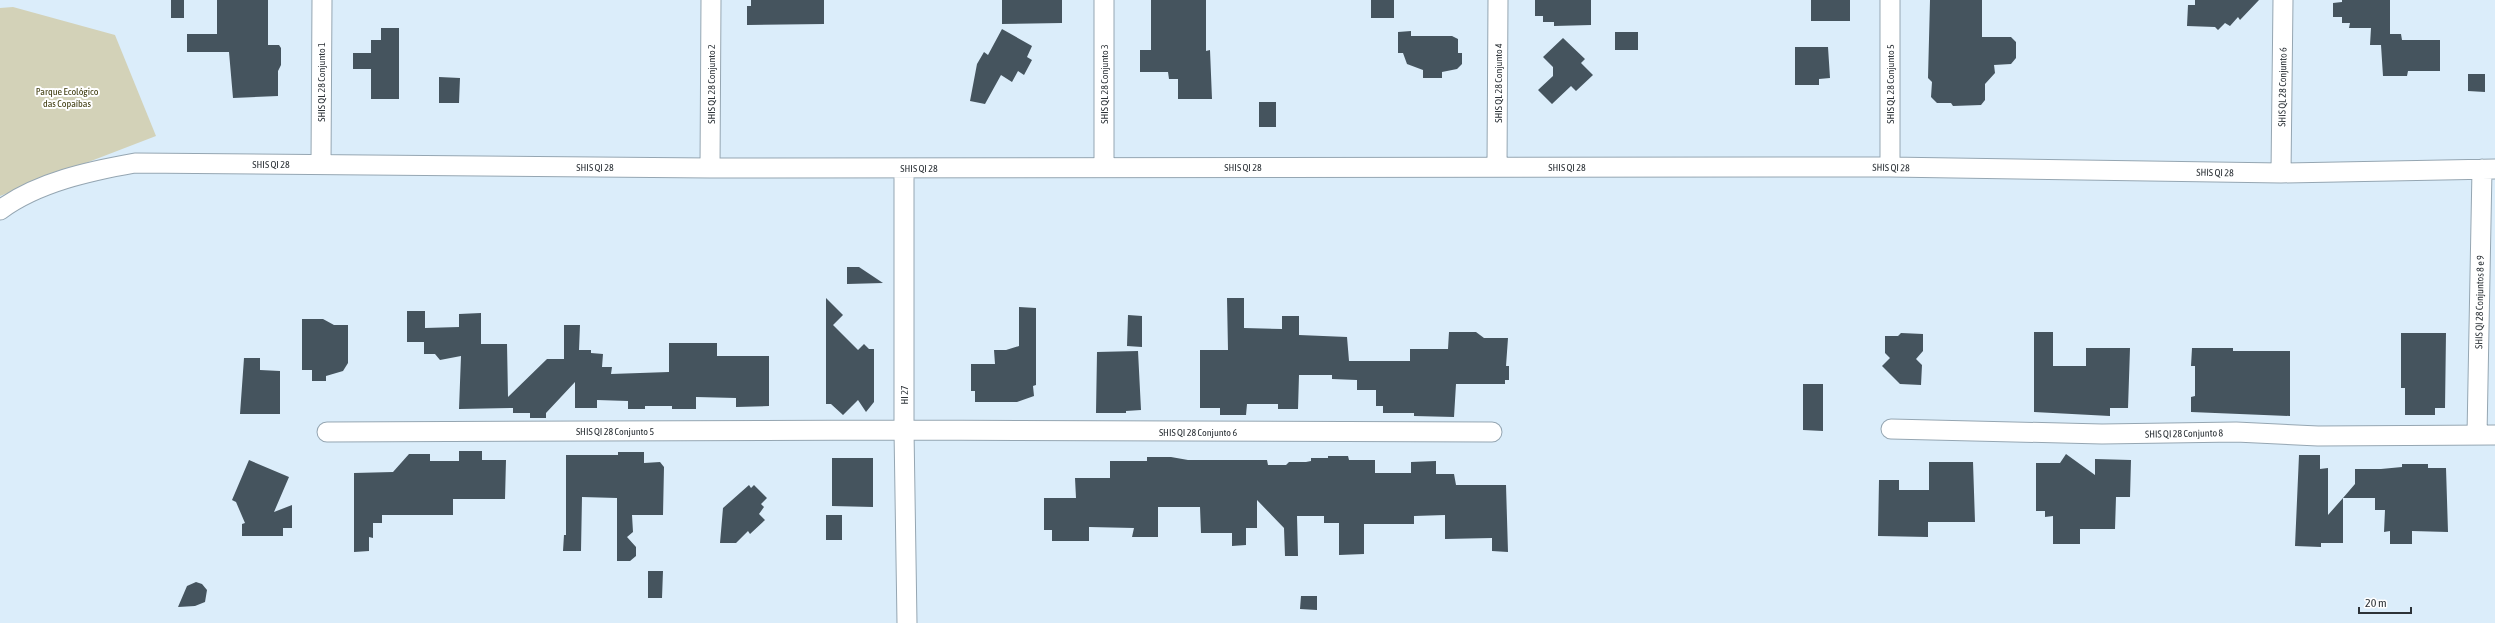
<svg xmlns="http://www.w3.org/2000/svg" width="2495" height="623" viewBox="0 0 2495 623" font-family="'Asap Condensed',sans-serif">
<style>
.green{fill:#d3d2b8}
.building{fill:#45545e}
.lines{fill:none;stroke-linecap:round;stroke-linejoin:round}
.minor-casing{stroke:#95a6b2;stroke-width:21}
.minor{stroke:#fff;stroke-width:19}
.labels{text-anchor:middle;stroke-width:4;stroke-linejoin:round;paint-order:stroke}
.street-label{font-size:10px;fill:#2c3237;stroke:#fff}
.park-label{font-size:10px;fill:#3f3c0f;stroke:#fff}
</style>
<rect width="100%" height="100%" fill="#dbedfa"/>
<!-- green -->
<path class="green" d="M 13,7 L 115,35 L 156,136 L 0,196 L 0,8 Z"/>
<!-- building -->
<path class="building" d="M 171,0 L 184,0 L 184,18 L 171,18 Z
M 217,0 L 268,0 L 268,45 L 279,45 L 281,48 L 281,65 L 278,71 L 278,96 L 233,98 L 229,52 L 187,52 L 187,34 L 217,34 Z
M 751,0 L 824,0 L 824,24 L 747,25 L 747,6 L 751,6 Z
M 1002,0 L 1062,0 L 1062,23 L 1002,24 Z
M 1151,0 L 1206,0 L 1206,51 L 1210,50 L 1212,99 L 1178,99 L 1178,79 L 1169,79 L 1168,72 L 1140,72 L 1140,50 L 1151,50 Z
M 1371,0 L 1394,0 L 1394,18 L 1371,18 Z
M 1535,0 L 1591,0 L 1591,25 L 1554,26 L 1554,22 L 1543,22 L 1543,16 L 1535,16 Z
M 1811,0 L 1850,0 L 1850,21 L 1811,21 Z
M 1930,0 L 1982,0 L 1982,37 L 2011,37 L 2016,42 L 2016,58 L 2011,64 L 1994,65 L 1995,73 L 1985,84 L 1985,100 L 1981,105 L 1953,106 L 1951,103 L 1937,103 L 1931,97 L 1932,82 L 1928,78 Z
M 2195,0 L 2259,0 L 2240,20 L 2238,17 L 2230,26 L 2225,23 L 2218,30 L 2215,27 L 2187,26 L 2188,5 L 2195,5 Z
M 2342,0 L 2390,0 L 2390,34 L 2401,34 L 2402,40 L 2440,40 L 2440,71 L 2408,71 L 2407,76 L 2383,76 L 2381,45 L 2370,45 L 2371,28 L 2349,28 L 2350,23 L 2342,23 L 2342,17 L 2333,17 L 2333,3 L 2342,2 Z
M 381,28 L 399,28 L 399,99 L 371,99 L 371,69 L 353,69 L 353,53 L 371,53 L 371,40 L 381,40 Z
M 1002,29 L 1032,46 L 1027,57 L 1032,60 L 1024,75 L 1018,71 L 1012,82 L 1001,75 L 985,104 L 970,101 L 977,64 L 984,52 L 988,55 Z
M 1411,31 L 1411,36 L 1452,36 L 1458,39 L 1458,53 L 1462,53 L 1462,64 L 1457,69 L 1442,72 L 1442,78 L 1423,78 L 1423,70 L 1407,64 L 1403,53 L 1398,53 L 1398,32 Z
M 1615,32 L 1638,32 L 1638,50 L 1615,50 Z
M 1563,38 L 1585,59 L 1581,63 L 1593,75 L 1576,91 L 1571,86 L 1552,104 L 1538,90 L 1553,76 L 1553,67 L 1543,57 Z
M 1795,47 L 1828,47 L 1830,78 L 1819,79 L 1819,85 L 1795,85 Z
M 2468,74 L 2485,74 L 2485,92 L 2468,91 Z
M 439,77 L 460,78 L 459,103 L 439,103 Z
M 1259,102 L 1276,102 L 1276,127 L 1259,127 Z
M 847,267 L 859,267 L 883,283 L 847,284 Z
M 826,298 L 843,315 L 833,325 L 858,350 L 864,344 L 869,349 L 874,349 L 874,402 L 866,412 L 858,400 L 843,415 L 831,404 L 826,404 Z
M 1227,298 L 1244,298 L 1244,328 L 1282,329 L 1282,316 L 1299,316 L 1299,335 L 1347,337 L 1349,361 L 1410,361 L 1410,349 L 1448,349 L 1449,332 L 1476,332 L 1484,338 L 1508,338 L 1506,366 L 1509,366 L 1509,380 L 1505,380 L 1505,384 L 1456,384 L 1454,417 L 1414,416 L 1414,413 L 1383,413 L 1383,406 L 1376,406 L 1376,390 L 1357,390 L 1357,380 L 1332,379 L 1332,375 L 1299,375 L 1298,409 L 1278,409 L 1278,404 L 1247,404 L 1246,415 L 1220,415 L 1220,408 L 1200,408 L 1200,350 L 1228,350 Z
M 1019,307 L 1036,308 L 1036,385 L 1033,386 L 1034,396 L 1017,402 L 975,402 L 975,391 L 971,391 L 971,364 L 995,364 L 994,350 L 1006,350 L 1019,346 Z
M 407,311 L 425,311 L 425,328 L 459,327 L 459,314 L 481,313 L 481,344 L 507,344 L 508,397 L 547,359 L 564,359 L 564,325 L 580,325 L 579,350 L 591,350 L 591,353 L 603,354 L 602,367 L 612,367 L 611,374 L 669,372 L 669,343 L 717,343 L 717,356 L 769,356 L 769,406 L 736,407 L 736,398 L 696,397 L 696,409 L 672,409 L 672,406 L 645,406 L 645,409 L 628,409 L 628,401 L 597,400 L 597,408 L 575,408 L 575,382 L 546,413 L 546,418 L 530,418 L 530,413 L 513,413 L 513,408 L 459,409 L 461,356 L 440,360 L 435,354 L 424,354 L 424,342 L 407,342 Z
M 1128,315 L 1142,316 L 1142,347 L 1127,346 Z
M 302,319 L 323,319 L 334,325 L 348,325 L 348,363 L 343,371 L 326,376 L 326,381 L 312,381 L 312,370 L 302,370 Z
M 2034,332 L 2053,332 L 2053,366 L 2086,366 L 2086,348 L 2130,348 L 2128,408 L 2110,408 L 2110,416 L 2034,412 Z
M 1901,333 L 1923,334 L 1923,351 L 1916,359 L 1922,365 L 1921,385 L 1900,384 L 1882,366 L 1890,358 L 1885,353 L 1885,336 L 1898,336 Z
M 2401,333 L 2446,333 L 2445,408 L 2435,408 L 2435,415 L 2405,415 L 2405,388 L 2401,388 Z
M 2192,348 L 2233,348 L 2233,351 L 2290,351 L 2290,416 L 2191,412 L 2191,397 L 2195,396 L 2195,366 L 2191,366 Z
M 1138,351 L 1141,410 L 1126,411 L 1126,413 L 1096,413 L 1097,352 Z
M 244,358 L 260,358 L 260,370 L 280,371 L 280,414 L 240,414 Z
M 1803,384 L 1823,384 L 1823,431 L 1803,430 Z
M 459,451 L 482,451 L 482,460 L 506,460 L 505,499 L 453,499 L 453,515 L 382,515 L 382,523 L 373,523 L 373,538 L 369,537 L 369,551 L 354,552 L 354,473 L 393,472 L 409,454 L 430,454 L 430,461 L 459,461 Z
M 618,452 L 644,452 L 644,463 L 660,462 L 664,467 L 663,515 L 632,515 L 633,532 L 627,537 L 636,547 L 636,556 L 630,561 L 617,561 L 617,498 L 582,497 L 581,551 L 563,551 L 564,535 L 566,535 L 566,455 L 618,455 Z
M 2066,454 L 2095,475 L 2095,459 L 2131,460 L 2130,497 L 2116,497 L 2115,529 L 2080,529 L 2080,544 L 2053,544 L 2053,516 L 2045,517 L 2045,511 L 2036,511 L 2036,463 L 2060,463 Z
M 2299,455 L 2320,455 L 2320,469 L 2328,468 L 2328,515 L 2343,498 L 2343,543 L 2321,543 L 2321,547 L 2295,546 Z
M 1328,456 L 1348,456 L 1349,460 L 1375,460 L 1375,473 L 1411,473 L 1411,462 L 1436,461 L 1436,474 L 1454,474 L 1456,485 L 1506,485 L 1508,552 L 1492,551 L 1492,538 L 1445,539 L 1445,515 L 1414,516 L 1414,524 L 1364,524 L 1364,554 L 1339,555 L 1339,523 L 1324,523 L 1324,516 L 1297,516 L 1298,556 L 1285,556 L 1284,528 L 1257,500 L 1257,528 L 1246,528 L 1246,545 L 1232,546 L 1232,533 L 1201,533 L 1200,507 L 1158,507 L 1158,537 L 1132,537 L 1134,528 L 1089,527 L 1089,541 L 1052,541 L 1052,530 L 1044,530 L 1044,498 L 1076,498 L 1075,478 L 1110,478 L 1110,461 L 1147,461 L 1147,457 L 1171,457 L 1188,460 L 1267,460 L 1268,465 L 1286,465 L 1289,462 L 1306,462 L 1311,461 L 1311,458 L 1328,458 Z
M 832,458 L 873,458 L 873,507 L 832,506 Z
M 249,460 L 289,477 L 274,512 L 292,505 L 292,528 L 283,528 L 283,536 L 242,536 L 242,524 L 245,523 L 236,502 L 232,500 Z
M 1929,462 L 1973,462 L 1975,522 L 1928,522 L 1928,537 L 1878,536 L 1879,480 L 1899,480 L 1899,490 L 1929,490 Z
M 2402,464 L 2428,464 L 2428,468 L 2446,468 L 2448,532 L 2412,531 L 2412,544 L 2390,544 L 2390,531 L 2384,532 L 2385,510 L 2375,510 L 2375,498 L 2343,498 L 2355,484 L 2355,469 L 2381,469 L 2402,467 Z
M 749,485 L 751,488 L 754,485 L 767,498 L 761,504 L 764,507 L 759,514 L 765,520 L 750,534 L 748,531 L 736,543 L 720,543 L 723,508 Z
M 826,515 L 842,515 L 842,540 L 826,540 Z
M 648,571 L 663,571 L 662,598 L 648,598 Z
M 196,582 L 202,584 L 207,590 L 205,602 L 195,606 L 178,607 L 187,586 Z
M 1301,596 L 1317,596 L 1317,610 L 1300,609 Z"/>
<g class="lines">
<defs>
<path id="minor" d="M 1104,0 L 1104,167
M 321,164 L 322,0
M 1497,166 L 1498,0
M 1890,167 L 1890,0
M 710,168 L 711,0
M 904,168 L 904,430 L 907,623
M 2281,173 L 2283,0
M 0,210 C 38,182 90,171 135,163 L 710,168 L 1890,167 L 2281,173 L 2495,169
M 1891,429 L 2102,434 L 2236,432 L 2318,436 L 2495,435
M 327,432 L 904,430 L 1492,432
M 2477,435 L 2482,169"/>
</defs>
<!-- minor casing -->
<use href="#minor" class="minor-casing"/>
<!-- minor -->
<use href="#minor" class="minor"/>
</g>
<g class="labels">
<!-- street labels -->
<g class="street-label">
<text transform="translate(321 82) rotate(-90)" y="4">SHIS QL 28 Conjunto 1</text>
<text transform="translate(1498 83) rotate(-90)" y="4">SHIS QL 28 Conjunto 4</text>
<text transform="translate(711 84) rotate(-90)" y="4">SHIS QL 28 Conjunto 2</text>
<text transform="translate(1104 84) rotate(-90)" y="4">SHIS QL 28 Conjunto 3</text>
<text transform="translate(1890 84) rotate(-90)" y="4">SHIS QL 28 Conjunto 5</text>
<text transform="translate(2282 87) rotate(-89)" y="4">SHIS QL 28 Conjunto 6</text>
<text x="271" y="168">SHIS QI 28</text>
<text x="595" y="171">SHIS QI 28</text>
<text x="1243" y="171">SHIS QI 28</text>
<text x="1567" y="171">SHIS QI 28</text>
<text transform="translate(1891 167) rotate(1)" y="4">SHIS QI 28</text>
<text x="919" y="172">SHIS QI 28</text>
<text transform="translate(2215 172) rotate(1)" y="4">SHIS QI 28</text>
<text transform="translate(2479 302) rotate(-89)" y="4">SHIS QI 28 Conjuntos 8 e 9</text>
<text transform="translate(904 395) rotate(-90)" y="4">HI 27</text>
<text x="615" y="435">SHIS QI 28 Conjunto 5</text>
<text x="1198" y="436">SHIS QI 28 Conjunto 6</text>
<text transform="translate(2184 433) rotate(-1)" y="4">SHIS QI 28 Conjunto 8</text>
</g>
<!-- park labels -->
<g class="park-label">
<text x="67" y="95">Parque Ecológico<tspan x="67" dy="12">das Copaíbas</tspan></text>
</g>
</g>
<!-- scale -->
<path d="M2359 607v6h52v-6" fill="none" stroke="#2c3237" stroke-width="2"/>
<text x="2365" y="607" font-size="12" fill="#2c3237" stroke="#ffffff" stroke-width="3" paint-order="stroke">20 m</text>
</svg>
